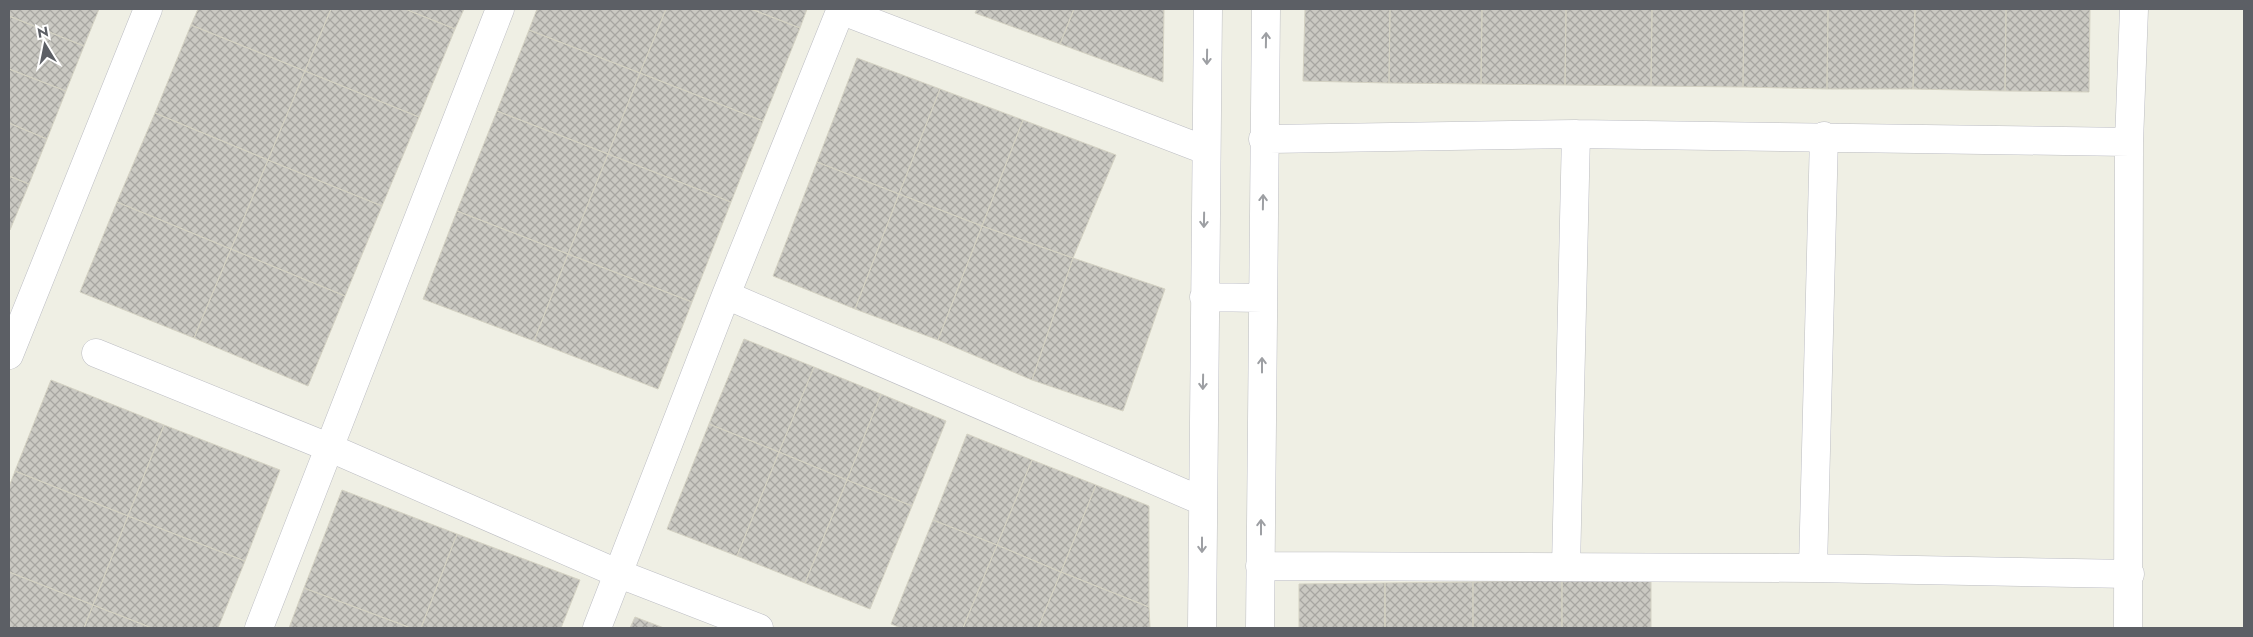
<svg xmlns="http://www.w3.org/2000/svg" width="2253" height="637" viewBox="0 0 2253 637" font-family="Jost,sans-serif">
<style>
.building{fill:url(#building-cross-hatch);stroke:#d4d2c3}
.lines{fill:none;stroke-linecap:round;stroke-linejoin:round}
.street-casing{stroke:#bcbdc3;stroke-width:29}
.street{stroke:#fff;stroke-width:28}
.oneway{stroke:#9d9fa3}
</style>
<defs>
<pattern id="building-cross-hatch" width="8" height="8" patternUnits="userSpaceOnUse" patternTransform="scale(1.25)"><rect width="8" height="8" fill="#cac9c2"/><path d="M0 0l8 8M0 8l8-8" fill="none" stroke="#a7a6a1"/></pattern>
</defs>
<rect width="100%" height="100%" fill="#efefe4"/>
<!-- building -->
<path class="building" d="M 9,9 L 99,9 L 84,46 L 9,16 Z
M 198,9 L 331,9 L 305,71 L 191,25 Z
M 331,9 L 405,9 L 455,29 L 419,117 L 305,71 Z
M 405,9 L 464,9 L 455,29 Z
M 537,9 L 666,9 L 640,73 L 529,30 Z
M 666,9 L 751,9 L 800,28 L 763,121 L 640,73 Z
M 751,9 L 807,9 L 800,28 Z
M 977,9 L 1074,9 L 1060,44 L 975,13 Z
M 1074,9 L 1164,9 L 1163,82 L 1060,44 Z
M 1305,9 L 1390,9 L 1389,83 L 1303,81 Z
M 1390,9 L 1482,9 L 1481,84 L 1389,83 Z
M 1482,9 L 1566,9 L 1565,85 L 1481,84 Z
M 1566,9 L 1652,9 L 1651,86 L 1565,85 Z
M 1652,9 L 1744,9 L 1743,87 L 1651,86 Z
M 1744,9 L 1828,9 L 1827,89 L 1743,87 Z
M 1828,9 L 1915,9 L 1913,89 L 1827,89 Z
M 1915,9 L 2006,9 L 2005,91 L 1913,89 Z
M 2006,9 L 2090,9 L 2089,92 L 2005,91 Z
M 9,16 L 84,46 L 66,91 L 9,69 Z
M 191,25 L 305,71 L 268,160 L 155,113 Z
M 529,30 L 640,73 L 608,154 L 497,111 Z
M 857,58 L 940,89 L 899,194 L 817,162 Z
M 9,69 L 66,91 L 47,139 L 9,123 Z
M 305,71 L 419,117 L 382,206 L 268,160 Z
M 640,73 L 763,121 L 731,202 L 608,154 Z
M 940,89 L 1023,120 L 982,226 L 899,194 Z
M 497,111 L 608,154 L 568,254 L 457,211 Z
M 155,113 L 268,160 L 231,249 L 117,202 Z
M 1023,120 L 1116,155 L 1073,258 L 982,226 Z
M 9,123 L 47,139 L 29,184 L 9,176 Z
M 608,154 L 731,202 L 692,302 L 568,254 Z
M 268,160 L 382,206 L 345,296 L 231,249 Z
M 817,162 L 899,194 L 855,309 L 773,276 Z
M 9,176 L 29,184 L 10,230 L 9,229 Z
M 899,194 L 982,226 L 938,340 L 855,309 Z
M 117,202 L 231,249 L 194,338 L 80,292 Z
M 457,211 L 568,254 L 534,341 L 423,299 Z
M 982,226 L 1073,258 L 1032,380 L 938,340 Z
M 231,249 L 345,296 L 308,386 L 194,338 Z
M 568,254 L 692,302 L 658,389 L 534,341 Z
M 1073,258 L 1165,289 L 1123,411 L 1032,380 Z
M 744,339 L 814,367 L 779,452 L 709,424 Z
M 814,367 L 881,394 L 847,480 L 779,452 Z
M 51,380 L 164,425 L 128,516 L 15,471 Z
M 881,394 L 946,421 L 912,506 L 847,480 Z
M 709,424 L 779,452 L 737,556 L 667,529 Z
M 164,425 L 280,470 L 245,561 L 128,516 Z
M 967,434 L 1032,460 L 997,545 L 933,520 Z
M 779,452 L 847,480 L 805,583 L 737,556 Z
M 1032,460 L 1096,485 L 1061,572 L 997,545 Z
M 15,471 L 128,516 L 93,605 L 9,572 L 9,487 Z
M 847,480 L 912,506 L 870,609 L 805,583 Z
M 1096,485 L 1149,506 L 1149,607 L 1061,572 Z
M 342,490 L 457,534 L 421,628 L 411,628 L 304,588 Z
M 128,516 L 245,561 L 218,628 L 152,628 L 93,605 Z
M 933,520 L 997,545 L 963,628 L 901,628 L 891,624 Z
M 457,534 L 580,580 L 561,628 L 421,628 Z
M 997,545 L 1061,572 L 1038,628 L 963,628 Z
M 9,572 L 93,605 L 84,628 L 9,628 Z
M 1061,572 L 1149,607 L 1150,628 L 1038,628 Z
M 1651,579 L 1651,628 L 1562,628 L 1562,580 Z
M 1562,580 L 1562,628 L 1473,628 L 1473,582 Z
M 1473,582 L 1473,628 L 1385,628 L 1385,583 Z
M 1385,583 L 1385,628 L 1299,628 L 1299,584 Z
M 304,588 L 411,628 L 289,628 Z
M 93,605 L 152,628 L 84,628 Z
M 635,617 L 664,628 L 630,628 Z"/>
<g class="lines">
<defs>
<path id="street" d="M 840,10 L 1205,150
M 1263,139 L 1576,134 L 2129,142
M 726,295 L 1202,501
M 1204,297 L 1262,298
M 96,353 L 328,447 L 617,573 L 759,628
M 9,355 L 148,9
M 1260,566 L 1813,568 L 2130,574
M 1566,567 L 1576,134
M 1813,568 L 1824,136
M 259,628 L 500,9
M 597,628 L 726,295 L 841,9
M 1202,628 L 1208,9
M 1260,628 L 1266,9
M 2128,628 L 2129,142 L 2134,9"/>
</defs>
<!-- street casing -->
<use href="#street" class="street-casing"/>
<!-- street -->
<use href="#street" class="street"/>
</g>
<!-- one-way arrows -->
<defs><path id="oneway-shaft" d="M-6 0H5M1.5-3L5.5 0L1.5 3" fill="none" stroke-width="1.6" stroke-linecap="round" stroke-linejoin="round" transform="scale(1.25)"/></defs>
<g class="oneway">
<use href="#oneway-shaft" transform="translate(1266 40) rotate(-89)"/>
<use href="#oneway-shaft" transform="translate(1207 57) rotate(91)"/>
<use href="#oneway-shaft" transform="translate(1263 202) rotate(-89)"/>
<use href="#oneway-shaft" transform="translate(1204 220) rotate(91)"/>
<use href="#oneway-shaft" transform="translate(1262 365) rotate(-90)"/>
<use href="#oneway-shaft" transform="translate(1203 382) rotate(91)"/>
<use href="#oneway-shaft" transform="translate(1261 527) rotate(-90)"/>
<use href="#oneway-shaft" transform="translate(1202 545) rotate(90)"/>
</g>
<!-- border -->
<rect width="2253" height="637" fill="none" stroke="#5c5f65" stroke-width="20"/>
<!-- north arrow -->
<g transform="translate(45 45) rotate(350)" stroke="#ffffff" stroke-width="4" paint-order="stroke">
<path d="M0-4L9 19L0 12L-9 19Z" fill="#5c5f65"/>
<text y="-8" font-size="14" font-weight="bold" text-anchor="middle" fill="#5c5f65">N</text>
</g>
</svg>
